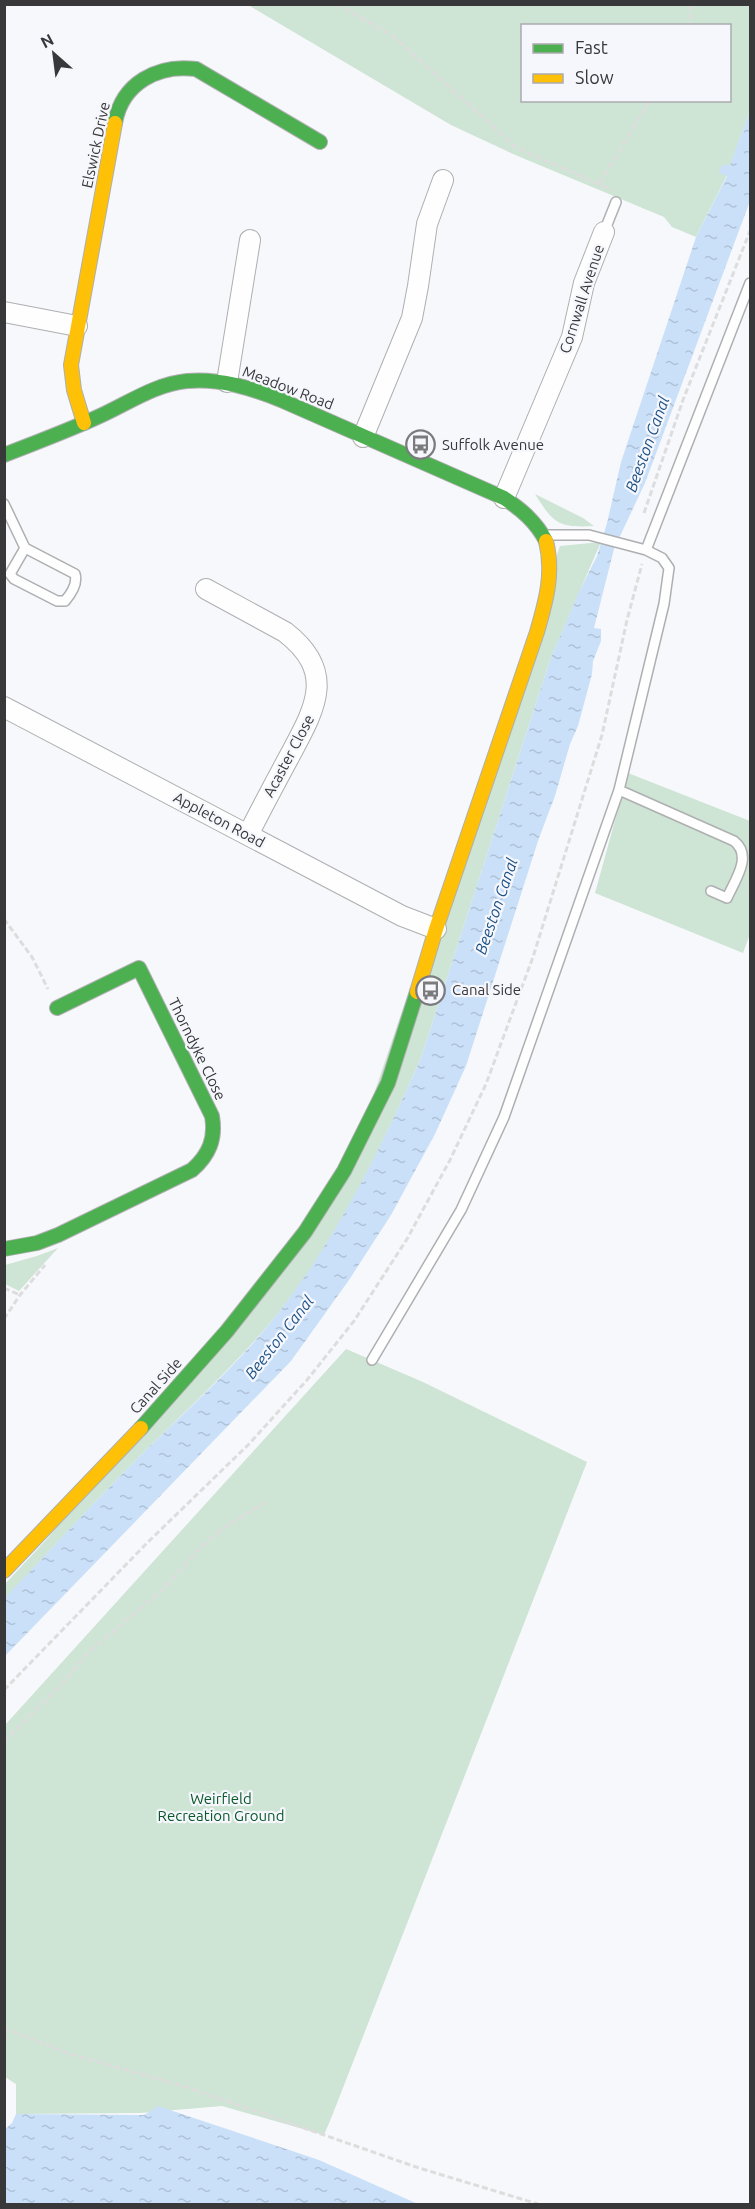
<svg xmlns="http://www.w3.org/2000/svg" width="755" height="2209" viewBox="0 0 755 2209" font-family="Ubuntu,sans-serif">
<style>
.green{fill:#cee4d4;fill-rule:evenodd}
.water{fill:url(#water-ripples)}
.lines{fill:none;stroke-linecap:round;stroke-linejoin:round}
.lane-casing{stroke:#aeafb1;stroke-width:12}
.street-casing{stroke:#aeafb1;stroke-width:22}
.fast-casing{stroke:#aeafb1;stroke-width:16}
.slow-casing{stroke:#aeafb1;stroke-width:16}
.path{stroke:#ddddde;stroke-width:3;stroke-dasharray:6 3;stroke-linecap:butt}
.lane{stroke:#fefefe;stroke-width:9}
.street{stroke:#fefefe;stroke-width:20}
.fast{stroke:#4caf50;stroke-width:14}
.slow{stroke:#ffc107;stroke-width:14}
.labels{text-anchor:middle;stroke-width:4.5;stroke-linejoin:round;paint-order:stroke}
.street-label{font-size:15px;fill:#38383a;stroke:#f6f7fc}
.poi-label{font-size:15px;fill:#38383a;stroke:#f6f7fc;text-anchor:start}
.park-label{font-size:15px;fill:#09582a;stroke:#f6f7fc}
.water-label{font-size:16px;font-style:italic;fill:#1d5287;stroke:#f6f7fc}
</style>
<defs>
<pattern id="water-ripples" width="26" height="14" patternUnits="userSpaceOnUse" patternTransform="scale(1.5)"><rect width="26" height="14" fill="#cae0f9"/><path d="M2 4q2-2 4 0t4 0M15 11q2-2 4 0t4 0" fill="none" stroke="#aec1d6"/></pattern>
</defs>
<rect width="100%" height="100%" fill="#f7f8fb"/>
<!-- green -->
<path class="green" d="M 248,5 L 750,5 L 750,110 L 730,166 L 719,173 L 727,175 L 696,237 L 672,227 L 664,217 L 513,154 L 451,125 ZM 522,26 L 730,26 L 730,100 L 522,100 Z
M 535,494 L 583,518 L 594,526 C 558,528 553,523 535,494 Z
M 601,542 L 550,660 L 421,1058 C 385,1140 342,1230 287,1302 C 245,1356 195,1402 146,1450 C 98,1498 51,1549 5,1599 L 4,1585 L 46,1540 L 343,1185 L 560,546 Z
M 628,773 L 750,821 L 750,934 L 743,953 L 595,893 Z
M 58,1248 L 19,1291 L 5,1284 L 5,1265 L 37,1256 Z
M 346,1349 L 423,1382 L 587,1462 L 332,2116 L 324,2135 L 222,2106 L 140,2113 L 16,2114 L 16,2084 L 5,2077 L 5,1725 Z"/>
<!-- water -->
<path class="water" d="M 750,110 L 750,201 L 645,483 L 614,549 L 594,628 L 601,629 L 601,641 L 593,661 L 592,674 L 578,726 L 570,744 L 555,796 L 539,838 L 466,1066 L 435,1134 L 391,1215 L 349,1280 L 291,1361 L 5,1656 L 4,1599 C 51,1549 97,1499 145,1451 C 195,1402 247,1356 288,1300 C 343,1226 384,1142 421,1058 L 550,660 L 579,592 L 597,556 L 607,523 L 621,462 L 696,237 L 727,176 L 719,173 L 722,165 L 730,165 Z
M 158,2106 L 319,2160 L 418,2204 L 5,2204 L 5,2129 L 12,2123 L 16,2114 L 144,2115 Z"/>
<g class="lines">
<defs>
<path id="lane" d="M 604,232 L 616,202
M 4,504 L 25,548 L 75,574 C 78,584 71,594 65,601 L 57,601 L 14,579 L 10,574 L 25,548
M 646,550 L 750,283
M 619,790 L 734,841 C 753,856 735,880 727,898 L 711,891
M 372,1360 L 461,1210 L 504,1117 L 619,790 L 664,604 L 669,568 L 662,558 L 646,550 L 589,535 L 546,535"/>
<path id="street" d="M 4,312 L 77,326
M 227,382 L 250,240
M 363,437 L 412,318 L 418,286 L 427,224 L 443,180
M 504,498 L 572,337 L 584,283 L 604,232
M 206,589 L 285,632 C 338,673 314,710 289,757 C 275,783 261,809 248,835
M 4,707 L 402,916 L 436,929"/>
<path id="fast" d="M 115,123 C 122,83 158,64 196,69 L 320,142
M 4,455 C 37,442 70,430 102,415 C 130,402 156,384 187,381 C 220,378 251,388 281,400 L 504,498 C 522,510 536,522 546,541
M 4,1249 L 37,1243 L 58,1235 L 192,1170 C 209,1155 216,1139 212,1116 L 139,968 L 57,1008
M 141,1428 L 227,1331 L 305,1232 L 344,1171 L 388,1083 L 417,992"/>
<path id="slow" d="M 84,423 L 74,390 L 71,365 L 115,123
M 417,992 L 436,929 L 537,632 C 546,601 554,573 546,541
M 4,1571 L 141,1428"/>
</defs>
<!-- lane casing -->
<use href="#lane" class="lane-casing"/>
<!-- street casing -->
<use href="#street" class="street-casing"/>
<!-- fast casing -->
<use href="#fast" class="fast-casing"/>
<!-- slow casing -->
<use href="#slow" class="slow-casing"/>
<!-- path -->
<path class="path" d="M 337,4 L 393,36 L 517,148 L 612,190
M 690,4 L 690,26
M 600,183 L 650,100
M 644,513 L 683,400 L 750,231
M 4,919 L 32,957 L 48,989
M 4,1288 L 20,1295
M 4,1319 L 20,1295 L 45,1265
M 4,1690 L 147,1543 L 249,1444 L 307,1380 L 354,1321 L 407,1239 L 450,1160 L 486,1084 L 533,957 L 602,735 L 627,620 L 642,564
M 4,1742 L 61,1685 L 88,1653 L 161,1591 L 205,1543 L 225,1527 L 264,1503
M 4,2028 L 70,2054 L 183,2086 L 419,2168 L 538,2204"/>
<!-- lane -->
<use href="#lane" class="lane"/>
<!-- street -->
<use href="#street" class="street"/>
<!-- fast -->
<use href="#fast" class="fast"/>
<!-- slow -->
<use href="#slow" class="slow"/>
</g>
<!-- icons -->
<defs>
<symbol id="bus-ring" viewBox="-11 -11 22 22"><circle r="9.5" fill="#f6f7fc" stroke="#7b7b7e" stroke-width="1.5"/><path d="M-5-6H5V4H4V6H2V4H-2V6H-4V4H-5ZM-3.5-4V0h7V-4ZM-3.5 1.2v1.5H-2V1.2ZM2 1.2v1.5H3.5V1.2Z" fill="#7b7b7e"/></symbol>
</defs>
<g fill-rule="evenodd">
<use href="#bus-ring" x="404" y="428" width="33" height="33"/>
<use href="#bus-ring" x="414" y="974" width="33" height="33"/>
</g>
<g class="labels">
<!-- street labels -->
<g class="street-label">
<text transform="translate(96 145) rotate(-78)" y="5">Elswick Drive</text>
<text transform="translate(582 299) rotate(-72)" y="5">Cornwall Avenue</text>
<text transform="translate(288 388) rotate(21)" y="5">Meadow Road</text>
<text transform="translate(289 756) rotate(-62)" y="5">Acaster Close</text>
<text transform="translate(219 820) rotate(28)" y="5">Appleton Road</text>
<text transform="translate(197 1049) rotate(64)" y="5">Thorndyke Close</text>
<text transform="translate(156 1386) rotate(-48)" y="5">Canal Side</text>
</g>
<!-- poi labels -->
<g class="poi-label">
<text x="442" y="450">Suffolk Avenue</text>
<text x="452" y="995">Canal Side</text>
</g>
<!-- park labels -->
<g class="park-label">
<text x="221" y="1804">Weirfield<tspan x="221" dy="17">Recreation Ground</tspan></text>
</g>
<!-- water labels -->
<g class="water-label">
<text transform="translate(647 444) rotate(-70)" y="6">Beeston Canal</text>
<text transform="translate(496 906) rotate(-71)" y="6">Beeston Canal</text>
<text transform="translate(279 1337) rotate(-52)" y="6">Beeston Canal</text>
</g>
</g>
<!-- border -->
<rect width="755" height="2209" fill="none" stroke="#38383a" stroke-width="12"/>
<!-- legend -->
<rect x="521" y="24" width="210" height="78" fill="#f6f7fc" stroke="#aaabae" stroke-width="1.5"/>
<rect x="533" y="44" width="30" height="9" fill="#4caf50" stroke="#aaabae" stroke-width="1.5"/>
<text x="575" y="54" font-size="18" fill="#38383a">Fast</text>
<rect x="533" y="74" width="30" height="9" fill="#ffc107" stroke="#aaabae" stroke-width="1.5"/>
<text x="575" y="84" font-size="18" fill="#38383a">Slow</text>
<!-- north arrow -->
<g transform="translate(54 54) rotate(332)" stroke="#f6f7fc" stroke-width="4.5" paint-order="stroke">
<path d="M0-4.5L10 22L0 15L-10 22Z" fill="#38383a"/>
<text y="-9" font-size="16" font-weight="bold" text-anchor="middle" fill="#38383a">N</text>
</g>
</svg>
